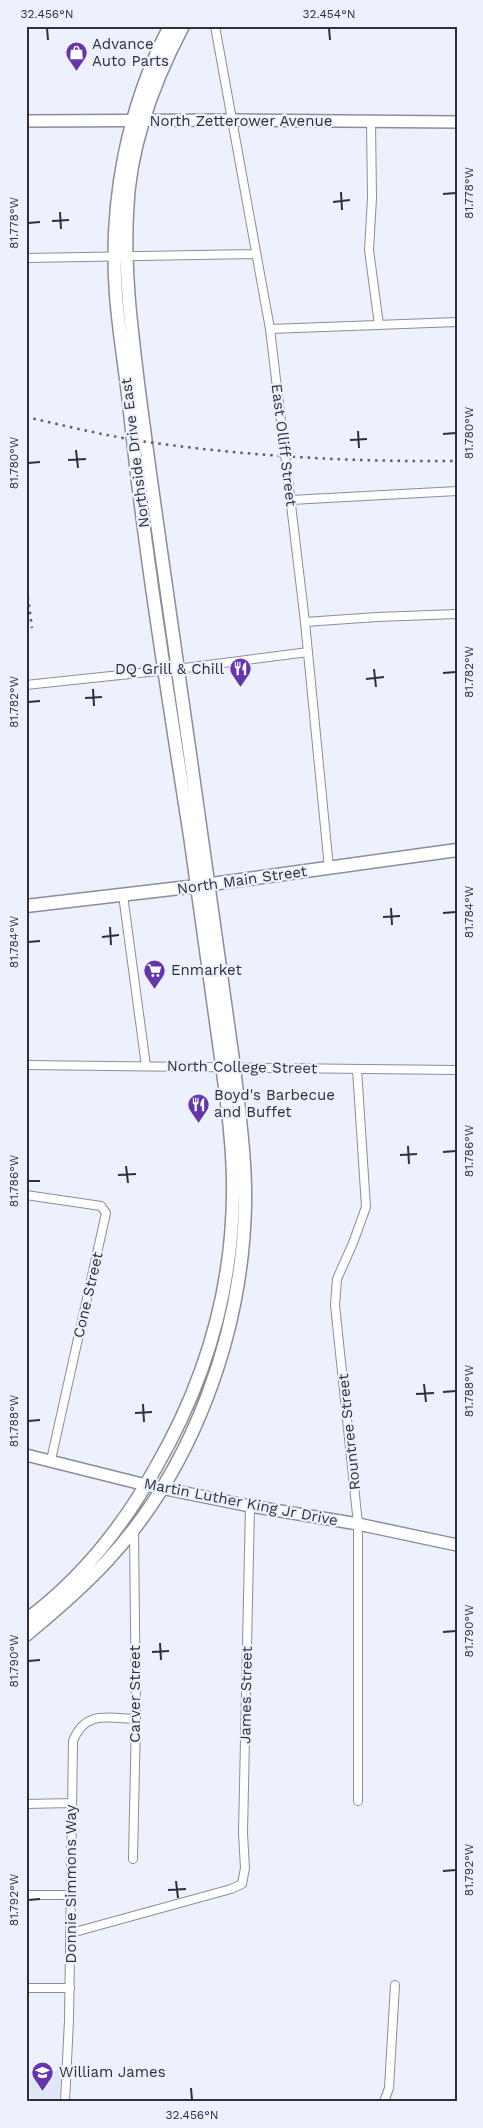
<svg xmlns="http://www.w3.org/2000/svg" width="483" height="2128" viewBox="0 0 483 2128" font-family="'Work Sans',sans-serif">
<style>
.built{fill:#dfe6f8}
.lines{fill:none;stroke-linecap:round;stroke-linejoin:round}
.street-casing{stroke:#8a8e99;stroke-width:10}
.secondary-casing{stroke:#8a8e99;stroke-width:14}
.primary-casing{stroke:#8a8e99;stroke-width:15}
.street{stroke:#fff;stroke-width:8}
.secondary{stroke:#fff;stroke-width:11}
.primary{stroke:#fff;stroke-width:12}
.rail{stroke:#5c5e65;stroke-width:2.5;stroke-dasharray:2.5 5;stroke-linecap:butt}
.ticks{fill:none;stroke:#2e3035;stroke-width:2}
.labels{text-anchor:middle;stroke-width:4.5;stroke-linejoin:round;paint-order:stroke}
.poi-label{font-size:15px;fill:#2e3035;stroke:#edf1fd;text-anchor:start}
.street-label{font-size:15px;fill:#2e3035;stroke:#edf1fd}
.neatline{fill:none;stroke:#2e3035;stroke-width:2}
.ticks-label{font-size:12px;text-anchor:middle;fill:#2e3035}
</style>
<rect width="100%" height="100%" fill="#edf1fd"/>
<!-- built -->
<path class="built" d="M 61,2069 L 59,2102 L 26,2102 L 26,2080 Z"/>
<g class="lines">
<defs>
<path id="street" d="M 215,26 L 270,329 L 305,622 L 329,868
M 371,122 L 372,198 L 369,250 L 379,325
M 26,258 L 255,254
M 270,329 L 457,322
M 291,500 L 457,491
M 305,622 L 377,617 L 457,614
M 26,685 L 177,669 L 308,652
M 123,895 L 146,1066
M 26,1065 L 457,1070
M 357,1069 L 366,1207 L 353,1243 L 337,1279 L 335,1305 L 358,1524 L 358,1801
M 26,1195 L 101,1206 L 106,1213 L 51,1460
M 26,1804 L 71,1803
M 133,1859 L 136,1719 L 134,1529
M 26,1895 L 70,1895
M 71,1933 L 231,1889 L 242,1884 L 245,1868 L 243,1833 L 250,1506
M 26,1988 L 70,1988
M 65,2102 L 69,2020 L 73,1741 C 85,1710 108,1718 136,1719
M 384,2102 L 389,2088 L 395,1985"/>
<path id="secondary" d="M 26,121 L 233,120 L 457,122
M 26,1455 L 146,1485 L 250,1506 L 358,1524 L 457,1545"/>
<path id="primary" d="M 26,906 L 197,886 L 457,850
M 26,1620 C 80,1580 124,1525 156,1467 C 204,1384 232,1292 233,1195 C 234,1143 225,1088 218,1036 C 209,970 200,903 190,836 C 168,695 145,554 130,412 C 126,373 119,334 116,295 C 109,203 127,108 170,26
M 26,1635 C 54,1612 82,1588 107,1561 C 194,1467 242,1333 245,1206 C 246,1159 239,1113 234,1067 C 211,895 185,723 161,551 C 153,495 145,439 138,383 C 131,326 124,270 127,213 C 129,148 153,83 183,26"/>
</defs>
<!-- street casing -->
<use href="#street" class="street-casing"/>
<!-- secondary casing -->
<use href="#secondary" class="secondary-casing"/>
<!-- primary casing -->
<use href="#primary" class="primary-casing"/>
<!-- street -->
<use href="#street" class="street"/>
<!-- secondary -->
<use href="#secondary" class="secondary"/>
<!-- primary -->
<use href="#primary" class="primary"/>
<!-- rail -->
<path class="rail" d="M 26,417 C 62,425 98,434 134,440 C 241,456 349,462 457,461
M 26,582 L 32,628"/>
</g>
<!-- ticks -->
<path class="ticks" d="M 47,28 L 48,40M 329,28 L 330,40M 341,192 L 342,210M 443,194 L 456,193M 333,202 L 350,200M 60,212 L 61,229M 52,221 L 69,220M 28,223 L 40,222M 358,431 L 359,448M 443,434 L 456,433M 350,440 L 367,439M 76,450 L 78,468M 68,460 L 86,459M 28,463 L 40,462M 374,669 L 376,687M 443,673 L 456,672M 366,679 L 384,677M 93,689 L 94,706M 85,698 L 102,697M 28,702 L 40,701M 391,908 L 392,925M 443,913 L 456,912M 383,917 L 400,916M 110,927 L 111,945M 102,937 L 119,935M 28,942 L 40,941M 408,1146 L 409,1164M 443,1152 L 456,1151M 400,1155 L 417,1154M 126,1166 L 128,1183M 118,1175 L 136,1174M 28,1181 L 40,1181M 424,1384 L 426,1402M 443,1392 L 456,1391M 416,1394 L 434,1393M 143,1404 L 144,1422M 135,1413 L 152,1412M 28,1421 L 40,1420M 443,1632 L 456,1631M 160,1643 L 161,1660M 152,1652 L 169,1651M 28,1661 L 40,1660M 443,1871 L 456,1870M 176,1881 L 178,1898M 168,1890 L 186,1889M 28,1900 L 40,1899M 191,2088 L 192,2100"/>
<!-- icons -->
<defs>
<symbol id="shop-pin" viewBox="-11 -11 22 30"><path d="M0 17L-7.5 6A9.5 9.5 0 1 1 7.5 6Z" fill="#6435ad" stroke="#edf1fd"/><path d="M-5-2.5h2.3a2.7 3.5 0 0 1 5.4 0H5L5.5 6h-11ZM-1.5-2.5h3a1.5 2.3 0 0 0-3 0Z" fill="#fff"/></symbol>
<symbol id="restaurant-pin" viewBox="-11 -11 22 30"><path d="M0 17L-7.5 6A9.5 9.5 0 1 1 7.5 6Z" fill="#6435ad" stroke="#edf1fd"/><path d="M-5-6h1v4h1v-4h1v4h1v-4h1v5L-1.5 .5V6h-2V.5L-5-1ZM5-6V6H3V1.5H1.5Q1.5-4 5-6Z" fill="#fff"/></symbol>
<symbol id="supermarket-pin" viewBox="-11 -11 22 30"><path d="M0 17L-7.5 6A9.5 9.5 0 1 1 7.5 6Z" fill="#6435ad" stroke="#edf1fd"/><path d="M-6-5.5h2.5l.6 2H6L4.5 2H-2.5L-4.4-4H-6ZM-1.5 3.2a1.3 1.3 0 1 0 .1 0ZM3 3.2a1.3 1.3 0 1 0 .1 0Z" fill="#fff"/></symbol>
<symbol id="school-pin" viewBox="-11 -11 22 30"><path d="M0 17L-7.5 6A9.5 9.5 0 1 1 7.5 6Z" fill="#6435ad" stroke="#edf1fd"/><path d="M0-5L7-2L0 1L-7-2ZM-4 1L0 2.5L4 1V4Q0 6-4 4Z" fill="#fff"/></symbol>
</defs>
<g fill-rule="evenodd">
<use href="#shop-pin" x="64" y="40" width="25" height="34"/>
<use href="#restaurant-pin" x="228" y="656" width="25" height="34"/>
<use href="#supermarket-pin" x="142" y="958" width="25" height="34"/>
<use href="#restaurant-pin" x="186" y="1092" width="25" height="34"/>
<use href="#school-pin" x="30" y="2060" width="25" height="34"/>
</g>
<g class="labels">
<!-- poi labels -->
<g class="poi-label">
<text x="92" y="49">Advance<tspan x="92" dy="17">Auto Parts</tspan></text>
<text x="224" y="674" text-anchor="end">DQ Grill &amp; Chill</text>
<text x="171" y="975">Enmarket</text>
<text x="214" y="1100">Boyd's Barbecue<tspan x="214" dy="17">and Buffet</tspan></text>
<text x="59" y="2077">William James</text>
</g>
<!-- street labels -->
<g class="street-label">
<text x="241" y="126">North Zetterower Avenue</text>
<text transform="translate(284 445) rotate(83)" y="5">East Olliff Street</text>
<text transform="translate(135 453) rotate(-97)" y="5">Northside Drive East</text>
<text transform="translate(242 880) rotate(-8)" y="5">North Main Street</text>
<text transform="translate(242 1067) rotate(1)" y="5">North College Street</text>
<text transform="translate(88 1295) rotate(-77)" y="5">Cone Street</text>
<text transform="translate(349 1432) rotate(-96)" y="5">Rountree Street</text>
<text transform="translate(241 1502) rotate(11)" y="5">Martin Luther King Jr Drive</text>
<text transform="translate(135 1694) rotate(-90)" y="5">Carver Street</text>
<text transform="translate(246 1695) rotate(-89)" y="5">James Street</text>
<text transform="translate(71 1884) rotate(-90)" y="5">Donnie Simmons Way</text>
</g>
</g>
<!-- border -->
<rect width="483" height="2128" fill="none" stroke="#edf1fd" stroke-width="55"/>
<rect x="28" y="28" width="428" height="2072" class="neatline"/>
<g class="ticks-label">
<text x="47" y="18">32.456°N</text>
<text x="329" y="18">32.454°N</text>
<text transform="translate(469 193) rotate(-90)" y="4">81.778°W</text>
<text transform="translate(14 223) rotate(-90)" y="4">81.778°W</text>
<text transform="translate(469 433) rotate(-90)" y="4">81.780°W</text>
<text transform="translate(14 463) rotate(-90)" y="4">81.780°W</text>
<text transform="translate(469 672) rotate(-90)" y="4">81.782°W</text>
<text transform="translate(14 702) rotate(-90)" y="4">81.782°W</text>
<text transform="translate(469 912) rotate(-90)" y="4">81.784°W</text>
<text transform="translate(14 942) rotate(-90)" y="4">81.784°W</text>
<text transform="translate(469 1151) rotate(-90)" y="4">81.786°W</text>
<text transform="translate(14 1181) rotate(-90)" y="4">81.786°W</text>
<text transform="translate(469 1391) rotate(-90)" y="4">81.788°W</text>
<text transform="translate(14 1421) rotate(-90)" y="4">81.788°W</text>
<text transform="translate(469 1631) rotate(-90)" y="4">81.790°W</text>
<text transform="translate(14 1661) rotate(-90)" y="4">81.790°W</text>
<text transform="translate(469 1870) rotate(-90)" y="4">81.792°W</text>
<text transform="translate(14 1900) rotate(-90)" y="4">81.792°W</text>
<text x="192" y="2119">32.456°N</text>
</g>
</svg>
